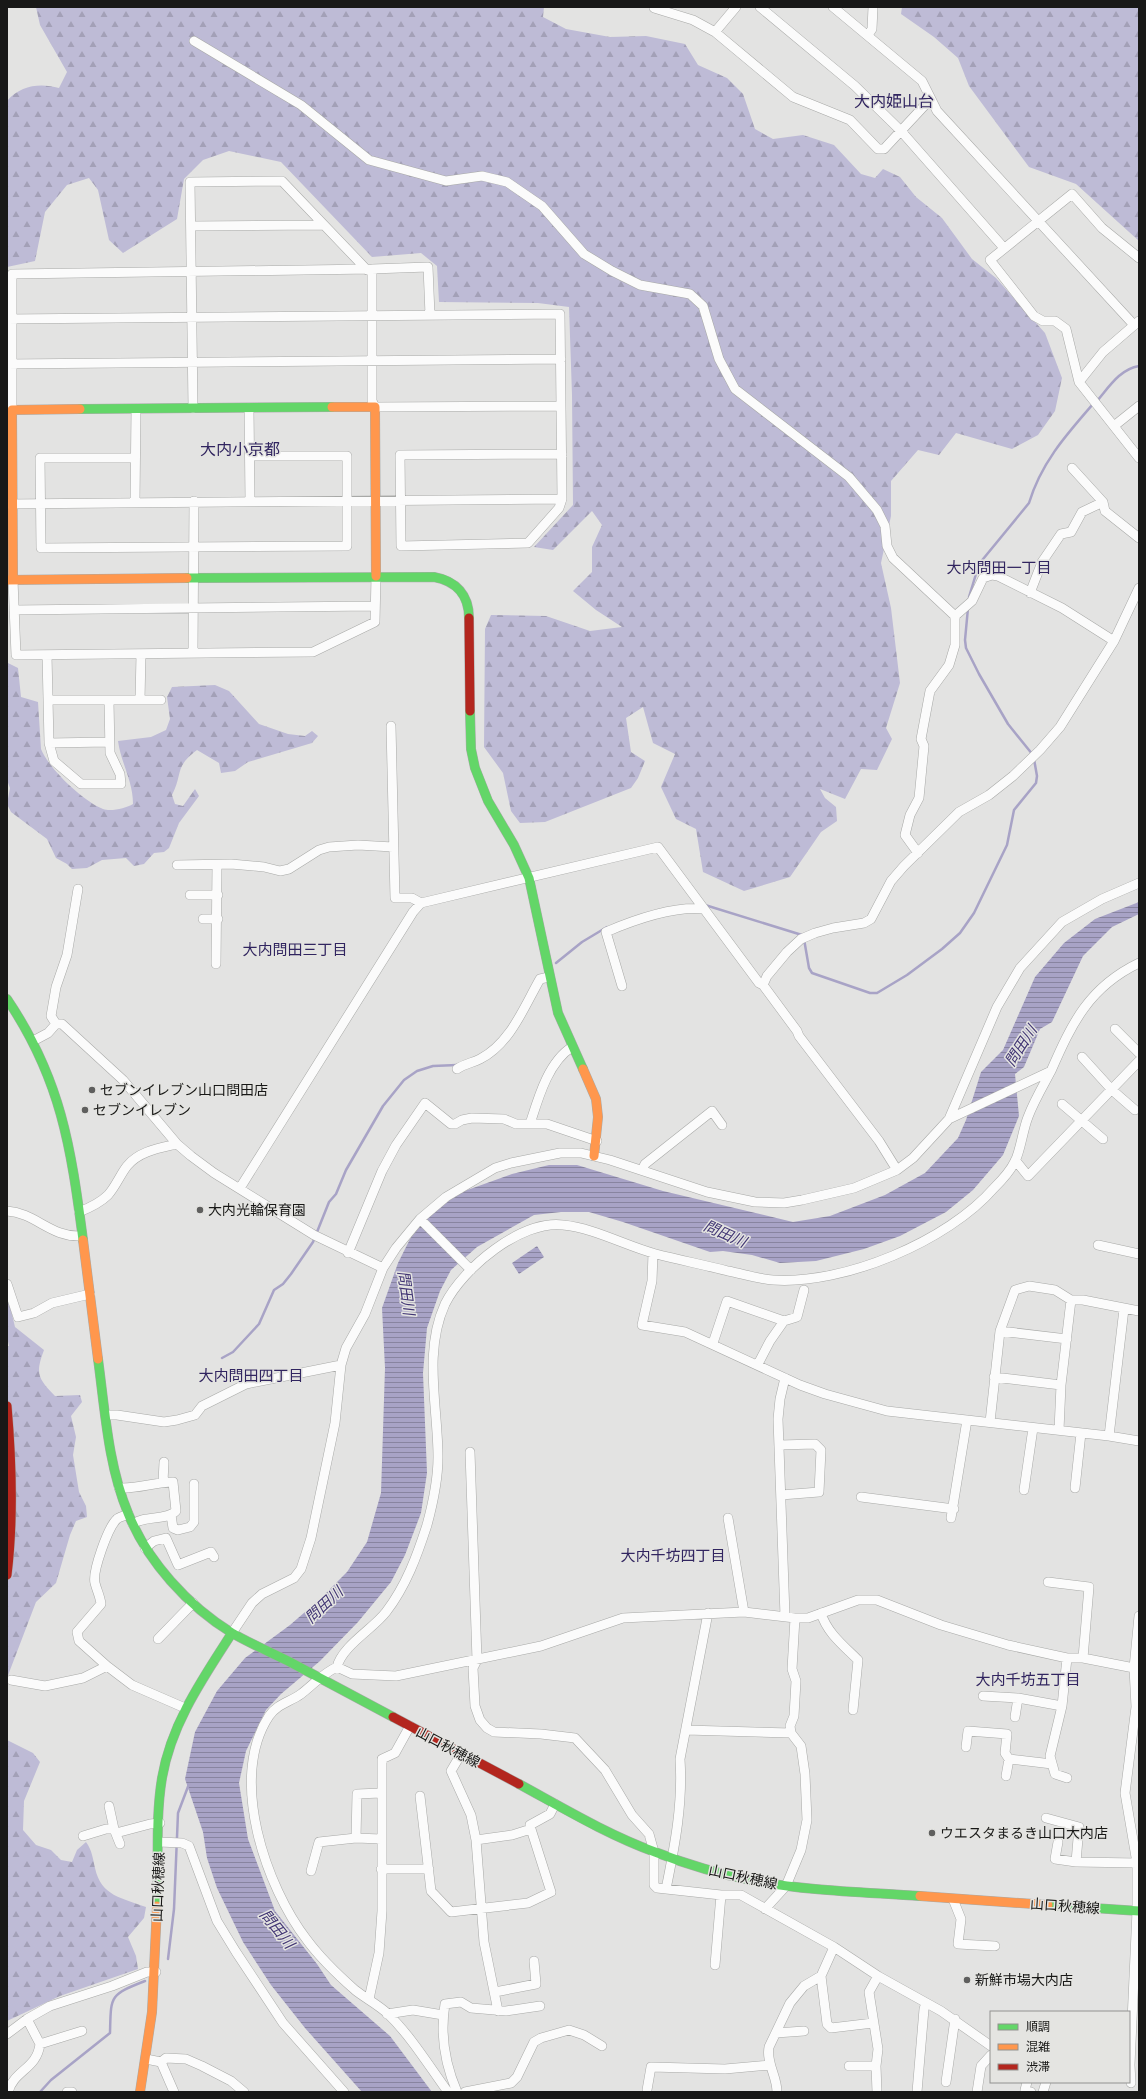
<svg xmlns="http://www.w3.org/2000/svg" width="1146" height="2099" viewBox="0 0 1146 2099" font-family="'PT Sans','Noto Sans JP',sans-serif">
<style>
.forest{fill:url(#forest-firs)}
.water{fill:url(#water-rules)}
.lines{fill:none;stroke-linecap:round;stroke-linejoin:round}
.stream{stroke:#a8a3c6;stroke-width:2.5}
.street-casing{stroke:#a8a9a7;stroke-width:10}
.fast-casing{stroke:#a8a9a7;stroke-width:10}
.slow-casing{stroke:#a8a9a7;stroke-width:10}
.jam-casing{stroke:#a8a9a7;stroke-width:10}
.street{stroke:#fbfbfb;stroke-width:9}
.fast{stroke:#63d668;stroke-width:9}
.slow{stroke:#ff974d;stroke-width:9}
.jam{stroke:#b3261e;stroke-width:9}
.poi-dot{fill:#5f5f5e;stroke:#e4e4e1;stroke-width:1.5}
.labels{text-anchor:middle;stroke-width:3;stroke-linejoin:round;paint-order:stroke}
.poi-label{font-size:14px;fill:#181817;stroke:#e4e4e1;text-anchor:start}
.street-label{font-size:14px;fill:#181817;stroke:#e4e4e1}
.neighbourhood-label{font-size:15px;fill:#312560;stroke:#e4e4e1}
.water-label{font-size:15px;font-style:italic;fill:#413574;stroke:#e4e4e1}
.quarter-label{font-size:16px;fill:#312560;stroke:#e4e4e1}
</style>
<defs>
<pattern id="forest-firs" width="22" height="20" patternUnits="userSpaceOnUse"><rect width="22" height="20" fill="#bebbd6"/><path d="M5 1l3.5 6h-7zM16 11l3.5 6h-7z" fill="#a3a0b7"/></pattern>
<pattern id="water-rules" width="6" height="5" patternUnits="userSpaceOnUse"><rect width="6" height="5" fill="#a8a3c6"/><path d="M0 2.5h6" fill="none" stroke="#8884a0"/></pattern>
</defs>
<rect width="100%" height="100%" fill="#e3e3e2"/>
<!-- forest -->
<path class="forest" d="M 36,7 L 544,7 L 543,17 L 566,29 L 610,37 L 646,36 L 685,44 L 698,65 L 727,78 L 743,94 L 755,129 L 773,139 L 803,135 L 834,145 L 861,174 L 875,178 L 883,169 L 900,177 L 916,197 L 942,218 L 972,259 L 996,278 L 1045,333 L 1062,378 L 1055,411 L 1038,435 L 1012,449 L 956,433 L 939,455 L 918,450 L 891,481 L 891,516 L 881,563 L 891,608 L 900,683 L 886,728 L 892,739 L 877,770 L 861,769 L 845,799 L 820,789 L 825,798 L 836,807 L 837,821 L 821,832 L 790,877 L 744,891 L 703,872 L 696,829 L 676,819 L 661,787 L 675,754 L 653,743 L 643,707 L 626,718 L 631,752 L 645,761 L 638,778 L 631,788 L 545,822 L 520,823 L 511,811 L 503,773 L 484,747 L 485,629 L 491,615 L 546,616 L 590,631 L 622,627 L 596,610 L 573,591 L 592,572 L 592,547 L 602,525 L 592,511 L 553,550 L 534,547 L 573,505 L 572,395 L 569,307 L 538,303 L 439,302 L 437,266 L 421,253 L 372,257 L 281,162 L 229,151 L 203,160 L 184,179 L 177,219 L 123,253 L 109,240 L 98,190 L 89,178 L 67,185 L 45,212 L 35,261 L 7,267 L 7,101 C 21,85 40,83 59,88 L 67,72 L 40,25 Z
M 902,7 L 1139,7 L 1139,241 L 1076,184 L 1029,167 L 969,86 L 958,58 L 934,37 L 901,14 Z
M 7,640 L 8,663 L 18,668 L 21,697 L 38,702 L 41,749 C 49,769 83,801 103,809 C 111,812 126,808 133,804 C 133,781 121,763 118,741 L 151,737 L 166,730 L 170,719 L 167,697 L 172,687 L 215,685 L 229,691 L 259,724 L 288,734 L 305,736 L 312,731 L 318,736 L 312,743 L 248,762 L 235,771 L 221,773 L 219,763 L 197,750 C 174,767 183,774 172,795 L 175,804 L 183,806 L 195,789 L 199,796 L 179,823 L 169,848 L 164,852 L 154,853 L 144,864 L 134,866 L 126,858 L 102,860 L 87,868 L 72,869 L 67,864 L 56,858 L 47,839 L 11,812 L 7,804 L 10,788 L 7,780 Z
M 7,1294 L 15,1327 L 44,1350 C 35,1374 38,1378 55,1396 L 80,1395 L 82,1402 L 71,1416 L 76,1437 L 73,1455 L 79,1492 L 86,1506 L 87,1517 L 76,1521 L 70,1535 L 56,1583 L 36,1602 L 7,1678 L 7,1346 L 9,1346 L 7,1337 Z
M 7,1740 L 33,1753 L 40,1762 L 24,1801 L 23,1830 L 36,1845 L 51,1850 L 61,1860 L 72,1862 L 77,1850 L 86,1842 C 92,1850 93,1859 95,1868 C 101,1896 122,1898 146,1907 L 144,1918 L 128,1937 L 136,1956 L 138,1969 L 60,1996 L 7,2021 Z"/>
<!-- water -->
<path class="water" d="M 1139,902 L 1139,914 L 1112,927 L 1083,956 L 1052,1022 L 1040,1029 L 1024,1067 L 1015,1074 L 1019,1116 L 1003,1155 L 973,1190 L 946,1212 L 900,1236 L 864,1249 L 816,1261 L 780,1263 L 752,1255 L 723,1251 L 710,1252 L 623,1222 L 589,1212 L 561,1212 L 534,1215 L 477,1247 L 451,1270 L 440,1291 L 427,1328 L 423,1373 L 427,1473 L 421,1513 L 405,1555 L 391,1582 L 358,1622 L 320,1661 L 281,1694 L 266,1710 L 246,1751 L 239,1783 L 248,1839 L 275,1911 L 317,1964 L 331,1985 L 390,2036 L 432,2092 L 362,2092 L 305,2028 L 271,1985 L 243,1942 L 217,1888 L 207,1858 L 203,1832 L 185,1779 L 195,1732 L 217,1691 L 245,1658 L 290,1625 L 320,1599 L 347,1572 L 367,1542 L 381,1493 L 385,1368 L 382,1308 L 398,1263 L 411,1237 L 428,1217 L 459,1193 L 512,1174 L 549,1165 L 577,1165 L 663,1191 L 793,1222 L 830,1216 L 885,1195 L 925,1173 L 958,1138 L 966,1120 L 981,1072 L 1003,1050 L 1035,977 L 1064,943 L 1095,919 Z
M 537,1246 L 544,1257 L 519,1274 L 512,1263 Z"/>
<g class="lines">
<!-- stream -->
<path class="stream" d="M 1097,401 C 1109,387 1120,369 1139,366
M 969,597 L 979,564 L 1029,503 C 1041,463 1066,435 1093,404
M 968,608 L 965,640 L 966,648 L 979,674 L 1008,724 L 1033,755
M 705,905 L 802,935
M 804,939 L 809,968 L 812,973 L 870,993 L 877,993 L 907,975 L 942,949 L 960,933 L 974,913 L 1007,845 L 1014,810 L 1036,783 L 1037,776 L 1034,759
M 556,963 L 582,942 L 607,927
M 222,1358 L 233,1352 L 259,1324 L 274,1290 L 283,1284 L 291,1274 L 313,1242 L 329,1202 L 336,1194 L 346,1170 L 383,1106 L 404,1080 L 417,1071 L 433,1066 L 457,1065
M 168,1959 L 174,1909 L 178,1813 L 189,1784
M 40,2092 L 51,2080 L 110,2033 C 111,1996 109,1995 145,1981"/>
<defs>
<path id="street" d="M 760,7 L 855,86 L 901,131 L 1004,248
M 833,7 L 922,81 L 937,111 L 1134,325
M 654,8 L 693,20 L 715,32 L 793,97 L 850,120 L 878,149 L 884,149 L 925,105 L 932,101
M 715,32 L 736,7
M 868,35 L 872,29 L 873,7
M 194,41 L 301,105 L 369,160 L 446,181 L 482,176 L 507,182 L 542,206 L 584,254 L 612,271 L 640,285 L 690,294 L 703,306 L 719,359 L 735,389 L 849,477 L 877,510 L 885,526 L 887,546 L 893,558 L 955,616 L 955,645 L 949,665 L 930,691 L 921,739 L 924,746 L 919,798 L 910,815 L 905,835 L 918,853
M 191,226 L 323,225
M 1139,258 L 1102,228 L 1072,194 L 990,260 L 1034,316 L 1043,321 L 1055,321 L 1066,329 L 1079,382 L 1139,458
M 372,269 L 428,267 L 430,315
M 7,319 L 560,314 L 562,499 L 559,508 L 528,543 L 401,546 L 400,455 L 562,454
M 7,364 L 561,359
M 1079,382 L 1103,352 L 1139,321
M 193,408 L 190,182 L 282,181 L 367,270
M 249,408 L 250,501
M 7,410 L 12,410 L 12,274 L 372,269 L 372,401 L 375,407 L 561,406
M 1114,426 L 1139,406
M 135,458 L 40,458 L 41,548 L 347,546 L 347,456 L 250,456
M 1072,468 L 1103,502 L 1105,511 L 1139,538
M 135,502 L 136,409
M 8,504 L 562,499
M 13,580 L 16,655 L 313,652 L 375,622 L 376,576
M 1030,593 L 1042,562 L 1061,534 L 1071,532 L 1082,512 L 1103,502
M 14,610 L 375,606
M 955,616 L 972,601 L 983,578 L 992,575 L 998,576 L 1062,608 L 1114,641
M 193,653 L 194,501
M 47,655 L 49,743 L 54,761 L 81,784 L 121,784 L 120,774 L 110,753 L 109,701
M 49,700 L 161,700
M 140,700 L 141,654
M 391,726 L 395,898 L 412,898 L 421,903
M 49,743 L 109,742
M 177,865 L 231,864 L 264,867 L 280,871 L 289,869 L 319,850 L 329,847 L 358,845 L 393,847
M 190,895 L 218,895
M 203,919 L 218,919
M 216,964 L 217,865
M 763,985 L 767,976 L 787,952 L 801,939 L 815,933 L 833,928 L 864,923 L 871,919 L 891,881 L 904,866 L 959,812 L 989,795 L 1013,776 L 1040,750 L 1060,727 L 1114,641 L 1139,588
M 622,986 L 606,932 C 634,920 674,906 704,909
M 56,1024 L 51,1016 L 56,987 L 67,955 L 78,889
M 1115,1029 L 1139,1053
M 33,1041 L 48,1033 L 56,1024 L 62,1024 L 123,1080 L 177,1144 L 191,1156 L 214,1173 L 314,1235 L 383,1268
M 1082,1057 L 1112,1090 L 1135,1110
M 457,1069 C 464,1064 472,1063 480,1059 C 510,1044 524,1007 540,979 L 549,977
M 1062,1104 L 1103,1139
M 949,1119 L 997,1007 L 1020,968 L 1062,922 L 1102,899 L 1139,883
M 530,1124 C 538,1099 548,1062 572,1047
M 1016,1161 L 1028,1176 L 1139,1061
M 642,1170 L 645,1164 L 712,1111 L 722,1125
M 240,1188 L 413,912 L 421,903 L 658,847 L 759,983 L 763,985 L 797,1031 L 799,1036 L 879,1141 L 897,1170
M 7,1211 C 36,1213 51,1238 82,1236
M 79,1212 C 89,1208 100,1203 108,1195 C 116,1186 120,1175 127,1166 C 139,1151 160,1148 177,1144
M 420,1219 L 471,1270
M 1098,1245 L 1139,1254
M 348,1253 L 382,1171 L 396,1145 L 425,1103 L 451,1124 L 455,1124 L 462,1120 L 472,1118 L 504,1119 L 516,1124 L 547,1124 L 597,1141
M 653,1253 L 652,1281 L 642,1325 L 685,1332 L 800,1385 L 825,1394 L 887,1411 L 1109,1436 L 1139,1441
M 7,1284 L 18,1317 L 34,1313 L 52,1303 L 90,1294
M 1000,1331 L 1067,1339
M 713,1343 L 727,1301 L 784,1321
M 758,1364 L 770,1341 L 784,1321 L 797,1317 L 804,1290
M 994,1377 L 1061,1385
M 785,1378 L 780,1399 L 778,1419 L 785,1616
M 106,1415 L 117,1415 L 164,1422 L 177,1420 L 195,1415 L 202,1406 L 246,1384 L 341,1365
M 990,1422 L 1000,1331 L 1015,1290 L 1029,1286 L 1055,1290 L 1071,1300 L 1083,1300 L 1139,1311
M 1059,1430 L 1061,1385 L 1071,1300
M 1109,1436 L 1124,1309
M 780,1445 L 815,1444 L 821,1450 L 819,1492 L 781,1495
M 470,1452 L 477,1660 L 473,1668 L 475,1706 L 480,1720 L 487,1728 L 494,1732 L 541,1734 L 575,1738 L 605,1770 L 632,1815 L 649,1834 L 654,1852 L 654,1885 L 657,1888 L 721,1895 L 741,1895 L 834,1947 L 878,1976 L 941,2011 L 991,2046
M 163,1482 L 164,1462
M 119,1488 C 138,1489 155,1482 173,1482 L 176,1511 C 166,1521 145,1515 133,1524
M 1075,1488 L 1081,1433
M 1024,1490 L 1033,1428
M 861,1497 L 954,1509
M 171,1515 L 173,1528 L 178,1530 L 190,1527 L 194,1522 L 194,1484
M 728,1518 L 744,1612
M 951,1518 L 967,1420
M 145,1548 L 154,1541 L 166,1538 L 178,1565 L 211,1552 L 214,1557
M 1048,1582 L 1089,1587 L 1083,1658
M 821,1613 C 827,1633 844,1646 858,1660 L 853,1710
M 232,1633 L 252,1603 L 262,1594 L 294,1578 L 301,1569 L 311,1538 L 335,1423 L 341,1365 L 346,1348 L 365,1314 L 383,1268 L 396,1248 L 420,1219 L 446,1197 L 495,1168 L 511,1163 L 560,1153 L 581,1153 L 610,1160 L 707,1192 L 755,1202 L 784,1203 L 802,1200 L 854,1188 L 897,1170 L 913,1158 L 949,1119 L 1051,1071 C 1072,1023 1089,987 1139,963
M 158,1639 L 193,1603
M 107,1666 L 132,1685 L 185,1708
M 337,1667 C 342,1646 373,1629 386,1612 C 406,1586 417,1556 427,1525 C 433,1503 438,1479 438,1457 C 438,1407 423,1352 445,1304 C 463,1268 521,1220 563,1225 C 594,1228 626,1246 656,1254 C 680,1260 704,1265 728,1271 C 743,1274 758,1279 773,1280 C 844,1285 948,1241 994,1188 C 1001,1181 1011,1170 1015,1161 C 1020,1153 1023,1129 1028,1117 C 1034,1101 1043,1086 1051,1071
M 11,1680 L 45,1686 L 83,1678 L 107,1666 L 79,1641 L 77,1632 L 101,1604 C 100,1596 97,1591 95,1583 C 92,1572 108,1527 117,1519 C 119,1517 125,1516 128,1514
M 983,1696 L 1018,1698 L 1062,1706
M 1015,1717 L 1018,1698
M 686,1730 L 791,1733
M 966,1747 L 968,1731 L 1007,1734 L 1005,1753 L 1009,1759 L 1052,1764
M 461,1754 L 451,1771 L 471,1815 L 476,1840 L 484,1942 L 498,2011
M 1006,1776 L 1009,1759
M 1067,1778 L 1055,1774 L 1050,1756 L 1062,1706 L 1067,1658
M 420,1796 L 431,1891 L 451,1912 L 528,1903 L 551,1892 L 531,1829
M 109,1806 L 114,1829 L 120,1844
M 1046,1818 L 1079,1827 L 1076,1862 L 1137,1863
M 116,1833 L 150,1824 L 160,1823
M 83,1836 L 106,1829 L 114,1829
M 356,1838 L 357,1794 L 381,1793
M 476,1840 L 512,1835 L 531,1829 L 530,1825 L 550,1814 L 555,1804
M 159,1842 L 182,1843 L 189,1846 L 217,1921 L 236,1952 L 283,2023 L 344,2092
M 1058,1842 L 1055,1859 L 1076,1862
M 381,1869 L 429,1869
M 311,1871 L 319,1842 L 356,1838 L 381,1839
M 666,1889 C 675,1845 683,1803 680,1759 L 708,1613
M 953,1899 L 961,1919 L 958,1944 L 995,1946
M 765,1909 L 786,1886 L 801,1850 L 807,1820 L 805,1774 L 801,1746 L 791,1733 L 790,1726 L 794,1716 L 796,1681 L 792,1669 L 795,1618
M 715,1965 L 721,1895
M 821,1976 L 827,2024 L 831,2028 L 873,2023
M 495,1992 L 536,1984 L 534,1961
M 369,1999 L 379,1953 L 382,1911 L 382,1759 L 395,1753 L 410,1726
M 387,2014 L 413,2010 L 443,2015
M 27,2019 L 40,2044 L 82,2031
M 776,2033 L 804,2031
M 7,2034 L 27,2019 L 50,2006 L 112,1986 L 147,1972 L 156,1972
M 146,2059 L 161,2062 L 174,2092
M 161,2062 L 166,2058 L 186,2059 L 202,2066 L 231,2081 L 244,2092
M 849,2066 L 876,2066
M 946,2082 L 955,2019
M 1027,2082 L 1025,2090 L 1031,2092
M 1131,2083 L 1130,2065 L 1137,1911 L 1137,1863 L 1125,1793 L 1136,1707 L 1134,1668 L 1139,1616
M 647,2090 L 651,2067 L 725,2069 L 770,2065
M 8,2092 C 14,2070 37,2069 40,2044
M 67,2092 L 72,2092
M 448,2092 C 429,2066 411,2036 387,2013 C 377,2004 365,1998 355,1990 C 338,1975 321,1959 307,1940 C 266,1887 228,1778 269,1716 C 277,1704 290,1702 301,1694 C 313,1685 323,1673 337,1667 L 352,1674 L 396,1676 L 541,1646 L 623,1618 L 744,1612 L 795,1618 L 808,1618 L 858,1600 L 877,1600 L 941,1625 L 1008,1645 L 1067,1658 L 1083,1658 L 1134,1668
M 457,2092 C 445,2064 440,2034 445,2004 L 461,2002 L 471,2008 L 506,2011 L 540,2006
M 465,2092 L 511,2083 L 517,2077 L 534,2042 L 541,2038 L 569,2030 L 584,2035 L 602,2046
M 777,2092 C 777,2076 766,2063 769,2047 L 790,2003 L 804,1986 L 821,1976 L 834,1947
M 877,2092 L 876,2066 L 878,2049 L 869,1992 L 878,1976
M 917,2092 L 924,2009 L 926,2003
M 977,2092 L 981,2066 L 991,2055
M 1043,2092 L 1046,2082"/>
<path id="fast" d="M 80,409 L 332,407
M 187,578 L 434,577 C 456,581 469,595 469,618
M 470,711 L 471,749 L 475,768 L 488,801 L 514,845 L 529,878 L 558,1013 L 583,1069
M 7,999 C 61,1079 71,1147 83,1240
M 98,1359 C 105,1410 108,1465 128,1513 C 147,1561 188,1606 232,1633 C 249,1643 270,1652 288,1661 C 323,1680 358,1698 393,1717
M 519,1784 C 563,1808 608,1835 655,1852 C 686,1864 719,1874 751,1880 C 806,1891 864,1892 920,1896
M 1048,1905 L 1139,1911
M 157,1906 C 159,1864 155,1820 162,1778 C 171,1724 203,1678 232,1633"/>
<path id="slow" d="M 332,407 L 375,407 L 376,576
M 7,580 L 187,578
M 13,580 L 12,410 L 80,409
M 583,1069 L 596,1099 L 598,1117 L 594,1156
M 83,1240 L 98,1359
M 920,1896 L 1048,1905
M 140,2092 L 152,2012 L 157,1906"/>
<path id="jam" d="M 469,618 L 470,711
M 7,1406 C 12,1463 14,1518 7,1575
M 393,1717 L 519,1784"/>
</defs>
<!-- street casing -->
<use href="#street" class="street-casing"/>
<!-- fast casing -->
<use href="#fast" class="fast-casing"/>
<!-- slow casing -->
<use href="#slow" class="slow-casing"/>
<!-- jam casing -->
<use href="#jam" class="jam-casing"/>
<!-- street -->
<use href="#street" class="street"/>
<!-- fast -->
<use href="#fast" class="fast"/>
<!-- slow -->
<use href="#slow" class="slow"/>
<!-- jam -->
<use href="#jam" class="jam"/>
</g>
<!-- markers -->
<g class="poi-dot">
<circle cx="92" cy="1090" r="4"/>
<circle cx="85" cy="1110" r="4"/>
<circle cx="200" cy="1210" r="4"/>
<circle cx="932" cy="1833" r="4"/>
<circle cx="967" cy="1980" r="4"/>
</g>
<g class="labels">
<!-- poi labels -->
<g class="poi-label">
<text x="100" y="1095">セブンイレブン山口問田店</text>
<text x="93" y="1115">セブンイレブン</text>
<text x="208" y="1215">大内光輪保育園</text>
<text x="940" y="1838">ウエスタまるき山口大内店</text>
<text x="975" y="1985">新鮮市場大内店</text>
</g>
<!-- street labels -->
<g class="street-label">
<text transform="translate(448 1747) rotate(28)" y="5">山口秋穂線</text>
<text transform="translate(743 1877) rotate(12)" y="5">山口秋穂線</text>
<text transform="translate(158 1887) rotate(-88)" y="5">山口秋穂線</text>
<text transform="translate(1065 1906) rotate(4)" y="5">山口秋穂線</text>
</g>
<!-- neighbourhood labels -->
<g class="neighbourhood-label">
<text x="999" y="573">大内問田一丁目</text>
<text x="295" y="955">大内問田三丁目</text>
<text x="251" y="1381">大内問田四丁目</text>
<text x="673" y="1561">大内千坊四丁目</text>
<text x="1028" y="1685">大内千坊五丁目</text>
</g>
<!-- water labels -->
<g class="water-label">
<text transform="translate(1021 1046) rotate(-57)" y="5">問田川</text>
<text transform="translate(725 1234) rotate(24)" y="5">問田川</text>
<text transform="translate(406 1293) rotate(82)" y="5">問田川</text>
<text transform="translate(324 1605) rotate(-43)" y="5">問田川</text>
<text transform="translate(277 1929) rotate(51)" y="5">問田川</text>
</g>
<!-- quarter labels -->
<g class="quarter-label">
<text x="894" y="107">大内姫山台</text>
<text x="240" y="455">大内小京都</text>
</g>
</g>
<!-- border -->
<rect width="1146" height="2099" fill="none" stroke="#181817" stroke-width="16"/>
<!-- legend -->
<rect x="990" y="2011" width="140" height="72" fill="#e4e4e1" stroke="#929290"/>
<rect x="998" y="2024" width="20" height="6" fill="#63d668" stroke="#929290"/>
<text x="1026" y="2031" font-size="12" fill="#181817">順調</text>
<rect x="998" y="2044" width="20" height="6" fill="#ff974d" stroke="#929290"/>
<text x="1026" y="2051" font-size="12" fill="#181817">混雑</text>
<rect x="998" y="2064" width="20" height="6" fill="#b3261e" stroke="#929290"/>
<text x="1026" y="2071" font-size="12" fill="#181817">渋滞</text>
</svg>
